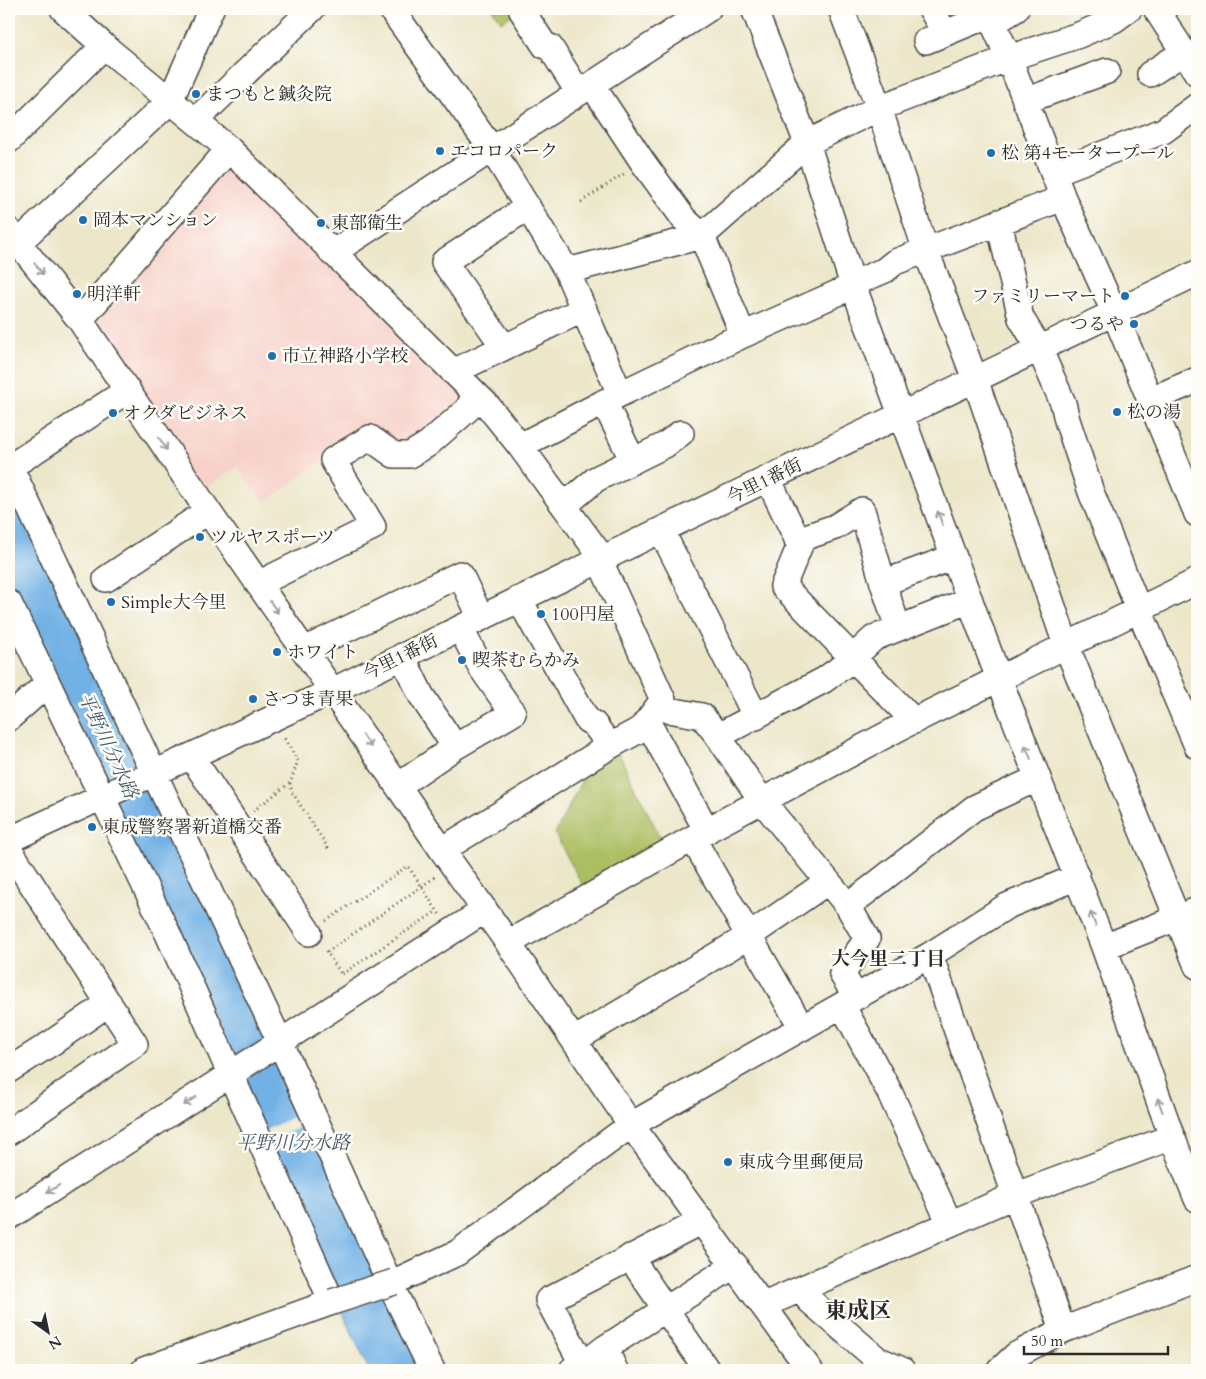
<svg xmlns="http://www.w3.org/2000/svg" width="1206" height="1379" viewBox="0 0 1206 1379" font-family="Cardo,'Noto Serif JP',serif">
<style>
.built{fill:#f7d1c9}
.green{fill:#acbe62;stroke:#6c7446}
.water{fill:#71b1e5;stroke:#4e6e88}
.pier{fill:#ede7ca}
.lines{fill:none;stroke-linecap:round;stroke-linejoin:round}
.minor-casing{stroke:#484743;stroke-width:28}
.path{stroke:#484743;stroke-width:3;stroke-dasharray:1 4;stroke-linecap:butt}
.minor{stroke:#fff;stroke-width:25}
.minor-bridge-casing{stroke:#484743;stroke-width:28;stroke-linecap:butt}
.minor-bridge{stroke:#fff;stroke-width:25}
.oneway{stroke:#a0a0a0}
.poi-dot{fill:#1f6fb2;stroke:#fdfcf7;stroke-width:2}
.labels{text-anchor:middle;stroke-width:5;stroke-linejoin:round;paint-order:stroke}
.poi-label{font-size:18px;fill:#2b2b2b;stroke:#fdfcf7;text-anchor:start}
.street-label{font-size:18px;fill:#2b2b2b;stroke:#fdfcf7}
.water-label{font-size:19px;font-style:italic;fill:#445a6c;stroke:#fdfcf7}
.neighbourhood-label{font-size:19px;font-weight:bold;fill:#2b2b2b;stroke:#fdfcf7}
.district-label{font-size:22px;font-weight:bold;fill:#2b2b2b;stroke:#fdfcf7}
</style>
<rect width="100%" height="100%" fill="#fdfcf7"/>
<filter id="ink" filterUnits="userSpaceOnUse"><feTurbulence type="fractalNoise" baseFrequency=".02" numOctaves="2"/><feDisplacementMap in="SourceGraphic" scale="10" xChannelSelector="R" yChannelSelector="G"/><feConvolveMatrix kernelMatrix="1 2 1 2 8 2 1 2 1" color-interpolation-filters="sRGB"/></filter>
<filter id="wash" filterUnits="userSpaceOnUse"><feTurbulence type="fractalNoise" baseFrequency=".0096" numOctaves="4" result="noise"/><feDisplacementMap in="SourceGraphic" scale="20" xChannelSelector="R" yChannelSelector="G"/><feGaussianBlur stdDeviation="1.12" result="paint"/><feColorMatrix in="noise" values="0 0 0 0 0 0 0 0 0 0 0 0 0 0 0 0 0 1.4 0 .05"/><feComposite in="paint" operator="in"/></filter>
<g filter="url(#wash)">
<rect width="100%" height="100%" fill="#ede7ca"/>
<!-- built -->
<path class="built" d="M 233,165 L 472,393 L 414,449 L 397,452 L 369,426 L 265,503 L 237,467 L 201,490 L 86,320 L 218,166 Z"/>
<!-- green -->
<path class="green" d="M 492,9 L 521,9 L 501,22 Z
M 616,748 L 665,847 L 585,890 L 555,834 L 591,762 Z"/>
<!-- water -->
<path class="water" d="M 9,480 L 426,1370 L 369,1370 L 9,589 Z"/>
<!-- pier -->
<path class="pier" d="M 307,1110 L 312,1121 L 265,1144 L 260,1133 Z"/>
</g>
<g filter="url(#ink)">
<g class="lines">
<defs>
<path id="minor" d="M 63,9 L 104,46 L 229,149 L 487,405 L 520,446 L 603,559
M 391,9 L 491,148 L 567,271 L 620,394
M 754,9 L 807,143 L 853,285 L 999,679 L 1104,947 L 1172,1137 L 1197,1199
M 841,9 L 879,108 L 926,251 L 975,379 L 1066,645 L 1197,966
M 931,9 L 945,33
M 983,9 L 993,23 L 1009,58 L 1063,198 L 1114,312 L 1197,514
M 1156,9 L 1197,73
M 522,11 L 545,46 L 550,47 L 579,93
M 993,23 L 1016,9
M 926,41 L 987,16
M 1150,74 L 1184,52
M 592,85 L 642,161 L 684,219 L 702,236 L 743,335
M 1025,101 L 1107,71
M 195,121 L 312,9
M 9,140 L 104,46
M 1053,173 L 1163,131 L 1197,106
M 999,222 L 1021,318 L 1039,348 L 1063,403 L 1067,420 L 1091,492 L 1139,610 L 1197,746
M 9,231 L 80,320 L 208,511 L 442,850
M 9,249 L 18,243 L 170,101 L 211,9
M 332,253 L 708,9
M 567,271 L 702,236 L 807,143 L 879,108 L 1009,58 L 1079,35 L 1114,20 L 1129,9
M 80,320 L 229,149
M 504,347 L 444,262 L 528,207
M 453,372 L 584,309
M 1150,400 L 1197,380
M 604,402 L 633,461
M 520,446 L 620,394 L 743,335 L 842,291 L 864,279 L 885,270 L 895,262 L 1063,198
M 9,464 L 280,1042 L 391,1286 L 432,1370
M 10,467 L 128,390
M 768,479 L 800,545 L 783,586 L 914,721
M 564,506 L 596,479 L 665,445 L 681,433
M 661,530 L 756,717
M 797,540 L 835,527 L 862,510 L 883,583 L 898,628
M 600,561 L 663,700 L 641,729 L 610,746 L 442,850 L 508,943 L 631,1125 L 810,1370
M 106,579 L 208,511
M 883,583 L 954,557
M 258,584 L 373,527 L 333,460 L 370,438 L 394,455 L 410,455 L 428,444 L 468,409 L 475,394
M 519,599 L 587,720 L 594,724 L 610,746
M 9,603 L 168,934 L 332,1302 L 144,1370
M 304,650 L 460,574 L 481,618
M 402,656 L 421,695 L 455,747
M 658,708 L 702,716 L 718,736 L 762,801 L 848,906 L 867,939 L 842,974 L 856,997
M 9,718 L 47,684
M 647,721 L 707,831
M 718,736 L 824,680 L 846,664 L 874,638 L 970,600
M 191,756 L 309,933
M 398,786 L 455,747 L 513,713 L 482,669 L 460,628
M 693,839 L 802,1028
M 9,840 L 332,691 L 661,530 L 1197,273
M 9,849 L 135,1044 L 9,1132
M 848,906 L 974,808 L 1038,778
M 508,943 L 711,828 L 901,727 L 1197,581
M 1104,947 L 1197,910
M 930,955 L 1063,1330
M 842,1005 L 889,1091 L 950,1224
M 574,1040 L 749,936 L 827,882
M 9,1070 L 53,1042 L 109,1003
M 9,1217 L 485,910
M 630,1257 L 707,1370
M 394,1282 L 457,1253 L 631,1125 L 930,955 L 1007,906 L 1077,877
M 801,1289 L 809,1300 L 877,1359 L 902,1370
M 764,1305 L 1016,1195 L 1172,1137
M 605,1348 L 615,1370
M 583,1365 L 548,1300 L 702,1221
M 572,1370 L 583,1365 L 605,1348 L 735,1265
M 1000,1370 L 1016,1355 L 1063,1330 L 1197,1278"/>
</defs>
<!-- minor casing -->
<use href="#minor" class="minor-casing"/>
<!-- path -->
<path class="path" d="M 581,202 L 625,173
M 290,783 L 292,792 L 330,851
M 253,811 L 290,783 L 298,761 L 283,736
M 326,921 L 408,866 L 440,915
M 326,951 L 342,975
M 327,952 L 435,877
M 342,974 L 437,911"/>
<!-- minor -->
<use href="#minor" class="minor"/>
<defs>
<path id="minor-bridge" d="M 332,1302 L 394,1282"/>
</defs>
<!-- minor-bridge casing -->
<use href="#minor-bridge" class="minor-bridge-casing"/>
<!-- minor-bridge -->
<use href="#minor-bridge" class="minor-bridge"/>
</g>
<!-- one-way arrows -->
<defs><path id="oneway-shaft" d="M-6 0H5M1.5-3L5.5 0L1.5 3" fill="none" stroke-width="1.6" stroke-linecap="round" stroke-linejoin="round" transform="scale(1.25)"/></defs>
<g class="oneway">
<use href="#oneway-shaft" transform="translate(39 269) rotate(51)"/>
<use href="#oneway-shaft" transform="translate(163 444) rotate(57)"/>
<use href="#oneway-shaft" transform="translate(940 518) rotate(-110)"/>
<use href="#oneway-shaft" transform="translate(274 607) rotate(55)"/>
<use href="#oneway-shaft" transform="translate(367 741) rotate(56)"/>
<use href="#oneway-shaft" transform="translate(1028 752) rotate(-112)"/>
<use href="#oneway-shaft" transform="translate(1093 919) rotate(-111)"/>
<use href="#oneway-shaft" transform="translate(190 1101) rotate(147)"/>
<use href="#oneway-shaft" transform="translate(1160 1105) rotate(-110)"/>
<use href="#oneway-shaft" transform="translate(53 1189) rotate(147)"/>
</g>
</g>
<!-- markers -->
<g class="poi-dot">
<circle cx="196" cy="94" r="5"/>
<circle cx="440" cy="151" r="5"/>
<circle cx="991" cy="153" r="5"/>
<circle cx="83" cy="220" r="5"/>
<circle cx="321" cy="223" r="5"/>
<circle cx="77" cy="294" r="5"/>
<circle cx="1125" cy="296" r="5"/>
<circle cx="1134" cy="324" r="5"/>
<circle cx="272" cy="356" r="5"/>
<circle cx="1117" cy="412" r="5"/>
<circle cx="113" cy="413" r="5"/>
<circle cx="200" cy="537" r="5"/>
<circle cx="111" cy="602" r="5"/>
<circle cx="541" cy="614" r="5"/>
<circle cx="277" cy="652" r="5"/>
<circle cx="462" cy="660" r="5"/>
<circle cx="253" cy="699" r="5"/>
<circle cx="92" cy="827" r="5"/>
<circle cx="728" cy="1162" r="5"/>
</g>
<g class="labels">
<!-- poi labels -->
<g class="poi-label">
<text x="206" y="100">まつもと鍼灸院</text>
<text x="450" y="157">エコロパーク</text>
<text x="1001" y="159">松 第4モータープール</text>
<text x="93" y="226">岡本マンション</text>
<text x="331" y="229">東部衛生</text>
<text x="87" y="300">明洋軒</text>
<text x="1115" y="302" text-anchor="end">ファミリーマート</text>
<text x="1124" y="330" text-anchor="end">つるや</text>
<text x="282" y="362">市立神路小学校</text>
<text x="1127" y="418">松の湯</text>
<text x="123" y="419">オクダビジネス</text>
<text x="210" y="543">ツルヤスポーツ</text>
<text x="121" y="608">Simple大今里</text>
<text x="551" y="620">100円屋</text>
<text x="287" y="658">ホワイト</text>
<text x="472" y="666">喫茶むらかみ</text>
<text x="263" y="705">さつま青果</text>
<text x="102" y="833">東成警察署新道橋交番</text>
<text x="738" y="1168">東成今里郵便局</text>
</g>
<!-- street labels -->
<g class="street-label">
<text transform="translate(764 481) rotate(-26)" y="6">今里1番街</text>
<text transform="translate(400 657) rotate(-26)" y="6">今里1番街</text>
</g>
<!-- water labels -->
<g class="water-label">
<text transform="translate(109 745) rotate(65)" y="7">平野川分水路</text>
<text x="293" y="1149">平野川分水路</text>
</g>
<!-- neighbourhood labels -->
<g class="neighbourhood-label">
<text x="888" y="965">大今里二丁目</text>
</g>
<!-- district labels -->
<g class="district-label">
<text x="858" y="1318">東成区</text>
</g>
</g>
<!-- margin -->
<rect width="1206" height="1379" fill="none" stroke="#fdfcf7" stroke-width="30"/>
<!-- north arrow -->
<g transform="translate(48 1332) rotate(147)" stroke="#fdfcf7" stroke-width="4" paint-order="stroke">
<path d="M0-4L9 19L0 12L-9 19Z" fill="#2b2b2b"/>
<text y="-8" font-size="14" font-weight="bold" text-anchor="middle" fill="#2b2b2b">N</text>
</g>
<!-- scale -->
<path d="M1024 1346v8h144v-8" fill="none" stroke="#2b2b2b" stroke-width="2.5"/>
<text x="1031" y="1346" font-size="15" fill="#2b2b2b" stroke="#fdfcf7" stroke-width="4" paint-order="stroke">50 m</text>
</svg>
